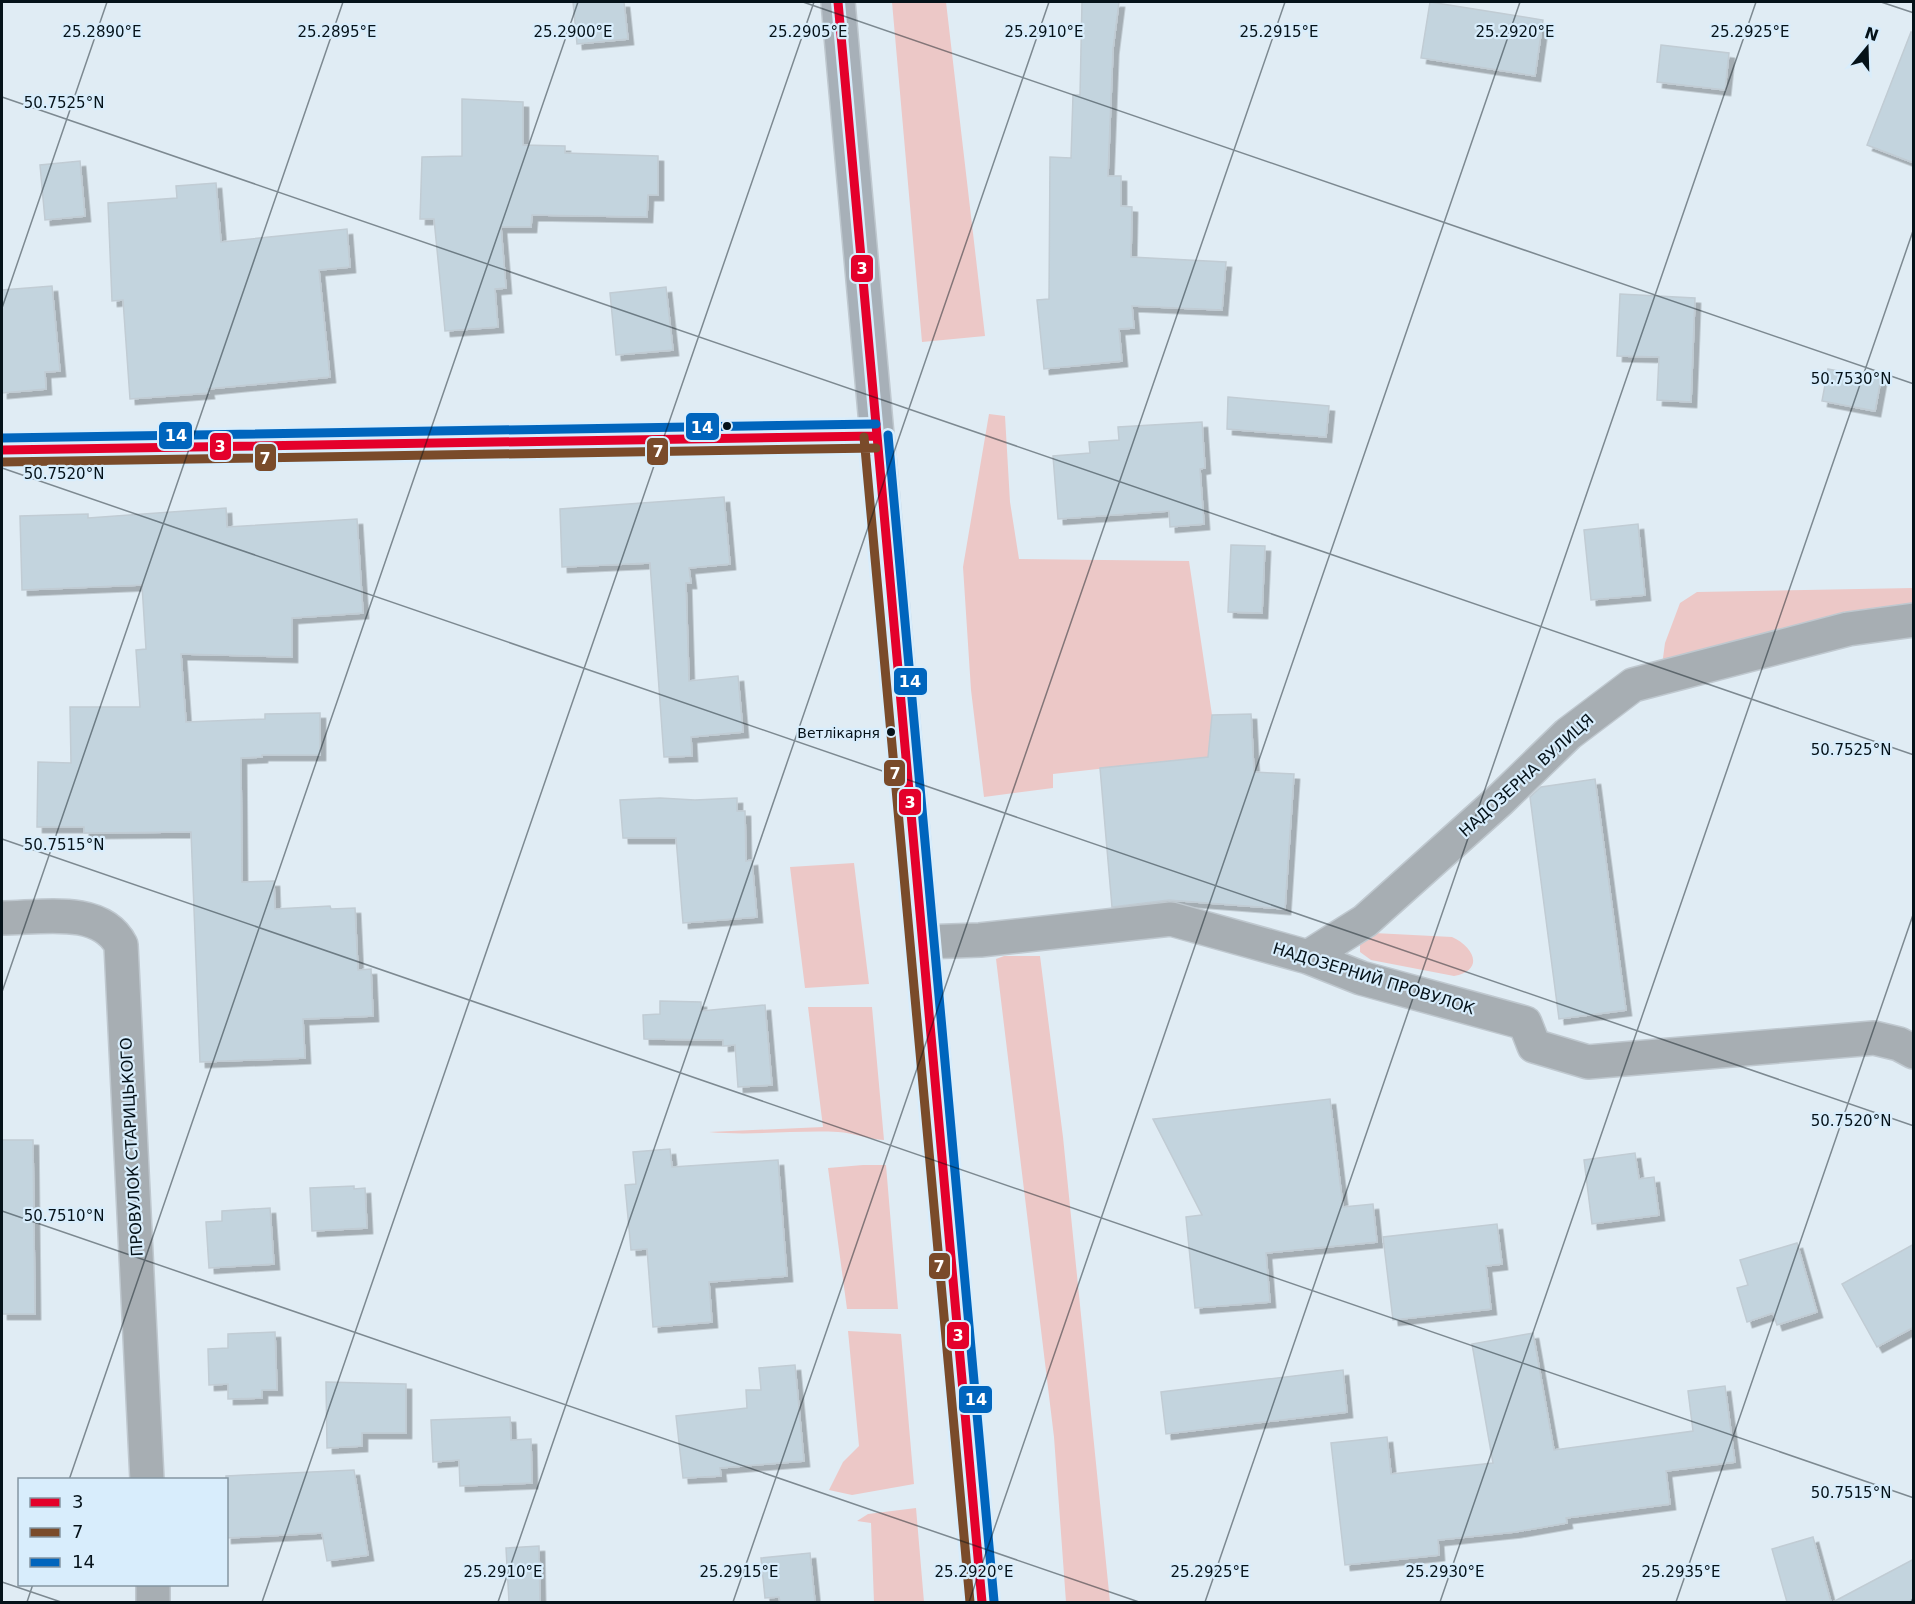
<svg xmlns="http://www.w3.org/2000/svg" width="1915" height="1604" viewBox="0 0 1915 1604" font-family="'DejaVu Sans',sans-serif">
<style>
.green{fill:#ecc8c7}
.building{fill:#c3d4de;stroke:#c1ccd4;stroke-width:1.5;filter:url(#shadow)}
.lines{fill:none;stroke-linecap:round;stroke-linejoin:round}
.street-casing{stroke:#bfc8cf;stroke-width:36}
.primary-casing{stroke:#bfc8cf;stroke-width:36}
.street{stroke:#a7aeb3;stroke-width:33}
.primary{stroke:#a7b0b8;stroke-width:33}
.bus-1-casing{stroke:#d8edfc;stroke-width:14}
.bus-2-casing{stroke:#d8edfc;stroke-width:14}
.bus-3-casing{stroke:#d8edfc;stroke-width:14}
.bus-1{stroke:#e4002b;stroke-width:9}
.bus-2{stroke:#7a4b2a;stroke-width:9}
.bus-3{stroke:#0065bd;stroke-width:9}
.ticks{fill:none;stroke:#051219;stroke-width:1.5;stroke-opacity:0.45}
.bus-dot{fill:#051219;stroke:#d8edfc;stroke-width:2}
.labels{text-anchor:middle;stroke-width:4.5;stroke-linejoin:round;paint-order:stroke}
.bus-label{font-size:14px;fill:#051219;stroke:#d8edfc;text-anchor:end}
.street-label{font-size:16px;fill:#051219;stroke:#d8edfc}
.ticks-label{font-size:15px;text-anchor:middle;fill:#051219;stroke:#d8edfc;stroke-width:4.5;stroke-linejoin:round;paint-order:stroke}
.line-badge{stroke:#d8edfc;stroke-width:2}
.badge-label{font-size:16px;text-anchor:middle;font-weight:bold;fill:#fff}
</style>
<defs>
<filter id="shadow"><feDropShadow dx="5.5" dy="5.5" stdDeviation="0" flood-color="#0004"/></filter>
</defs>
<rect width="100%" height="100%" fill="#e0ecf4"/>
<!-- green -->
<path class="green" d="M 892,2 L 946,2 L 985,336 L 922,342 Z
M 989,414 L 1005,416 L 1010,502 L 1019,559 L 1189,561 L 1212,715 L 1207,769 L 1161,762 L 1053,774 L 1053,788 L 984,797 L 971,690 L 963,567 Z
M 1913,588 L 1913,608 L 1666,665 L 1663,658 L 1665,643 L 1680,603 L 1697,592 Z
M 854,863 L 869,984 L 805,988 L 790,867 Z
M 1374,933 L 1452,937 C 1474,947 1485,970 1454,976 L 1371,960 L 1360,952 L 1360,942 Z
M 1004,956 L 1040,956 L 1063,1137 L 1110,1602 L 1066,1602 L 1054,1437 L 996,959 Z
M 808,1007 L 872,1007 L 884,1140 C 868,1139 853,1133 838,1132 C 795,1130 752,1136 709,1132 L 823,1127 Z
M 863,1165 L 886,1165 L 898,1309 L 847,1309 L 828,1168 Z
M 848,1331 L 901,1334 L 914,1484 L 852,1495 L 829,1490 L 843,1462 L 859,1446 Z
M 916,1508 L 924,1602 L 874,1602 L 871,1523 L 857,1521 L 868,1514 Z"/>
<!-- building -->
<path class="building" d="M 573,2 L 624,2 L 628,39 L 577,44 Z
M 1082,2 L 1119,2 L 1113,49 L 1108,176 L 1121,176 L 1121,206 L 1132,207 L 1131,257 L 1226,262 L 1222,310 L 1132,306 L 1134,328 L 1119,329 L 1122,361 L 1044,369 L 1037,300 L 1049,299 L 1050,157 L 1071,158 L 1073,95 L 1080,95 Z
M 1430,2 L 1543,20 L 1535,76 L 1421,58 Z
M 1911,32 L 1914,33 L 1914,163 L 1867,145 Z
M 1661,45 L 1729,53 L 1725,90 L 1657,82 Z
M 462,99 L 523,102 L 523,145 L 565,146 L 565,153 L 658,156 L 658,195 L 648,195 L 647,217 L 532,215 L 531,227 L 501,227 L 506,288 L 495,289 L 498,327 L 445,331 L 434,219 L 420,219 L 422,157 L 462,156 Z
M 80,161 L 85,216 L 45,220 L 40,165 Z
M 216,183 L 221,242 L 347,229 L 350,267 L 319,270 L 330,377 L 208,389 L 209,393 L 130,399 L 123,300 L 112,301 L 108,203 L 177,198 L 176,186 Z
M 52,286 L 60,371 L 45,372 L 46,389 L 2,393 L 2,290 Z
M 666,287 L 673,350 L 616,355 L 610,293 Z
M 1620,294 L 1695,298 L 1691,402 L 1657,400 L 1659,357 L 1617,356 Z
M 1828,369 L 1881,379 L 1875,411 L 1822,401 Z
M 1228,397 L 1329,406 L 1326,437 L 1227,429 Z
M 1202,422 L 1205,468 L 1200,469 L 1204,524 L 1170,527 L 1169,511 L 1058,519 L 1053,456 L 1090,453 L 1089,442 L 1119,440 L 1118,427 Z
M 724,497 L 730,564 L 689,568 L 691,583 L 686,583 L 689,681 L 738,676 L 743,732 L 691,737 L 692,756 L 664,757 L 650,563 L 562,567 L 560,509 Z
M 226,508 L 227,527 L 357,519 L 363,613 L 292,618 L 292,657 L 181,654 L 186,722 L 265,719 L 265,714 L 320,713 L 320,755 L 262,755 L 262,757 L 241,758 L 242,882 L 274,881 L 275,909 L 330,906 L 331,909 L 355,908 L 358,970 L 371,969 L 373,1016 L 303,1019 L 305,1058 L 200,1062 L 191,832 L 84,833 L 84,827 L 37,827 L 38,762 L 71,763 L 70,707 L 140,707 L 136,650 L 146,649 L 142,585 L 22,590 L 20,516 L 88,514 L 88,518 Z
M 1638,524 L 1645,595 L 1591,600 L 1584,530 Z
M 1231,545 L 1265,546 L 1262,613 L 1228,612 Z
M 1251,714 L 1254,772 L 1294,774 L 1285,909 L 1169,900 L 1112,907 L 1100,768 L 1208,757 L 1212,715 Z
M 1595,779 L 1626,1010 L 1559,1019 L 1530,797 L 1541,787 Z
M 660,798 L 695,800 L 737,798 L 737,811 L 745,811 L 746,861 L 752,860 L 757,917 L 683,923 L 676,838 L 623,838 L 620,800 Z
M 660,1001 L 701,1002 L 701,1011 L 765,1005 L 772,1085 L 738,1087 L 735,1045 L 723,1046 L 723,1040 L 644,1039 L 643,1015 L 660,1014 Z
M 1330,1099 L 1343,1207 L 1373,1204 L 1377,1242 L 1266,1253 L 1270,1302 L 1195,1308 L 1186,1217 L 1202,1215 L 1153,1119 Z
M 2,1140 L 33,1140 L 35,1314 L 2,1314 Z
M 670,1149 L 672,1167 L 778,1160 L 787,1276 L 709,1282 L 712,1322 L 653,1327 L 647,1249 L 631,1250 L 625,1185 L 636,1184 L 633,1152 Z
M 1635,1153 L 1639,1179 L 1654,1177 L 1659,1215 L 1592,1224 L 1584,1160 Z
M 354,1186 L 354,1189 L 365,1188 L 367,1228 L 312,1231 L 310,1188 Z
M 270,1208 L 274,1264 L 209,1268 L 206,1222 L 222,1221 L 222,1211 Z
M 1497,1224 L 1502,1264 L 1486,1266 L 1491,1309 L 1393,1320 L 1383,1237 Z
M 1797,1243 L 1817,1312 L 1777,1325 L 1773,1313 L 1747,1322 L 1737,1288 L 1748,1285 L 1740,1260 Z
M 1914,1244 L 1914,1327 L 1877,1347 L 1842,1284 Z
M 275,1332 L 277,1390 L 262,1390 L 262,1398 L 228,1399 L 228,1384 L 209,1385 L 208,1349 L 228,1348 L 228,1334 Z
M 1533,1333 L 1554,1450 L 1693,1431 L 1688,1391 L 1725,1386 L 1735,1462 L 1666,1471 L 1670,1504 L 1566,1518 L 1567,1523 L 1515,1532 L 1438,1540 L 1439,1555 L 1345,1565 L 1331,1443 L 1387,1437 L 1391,1474 L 1493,1463 L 1472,1344 Z
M 795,1365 L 804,1461 L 720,1468 L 721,1476 L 683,1478 L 676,1416 L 747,1408 L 746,1390 L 761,1390 L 759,1368 Z
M 1343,1370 L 1347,1412 L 1166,1434 L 1161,1392 Z
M 326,1382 L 406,1384 L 406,1433 L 362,1433 L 362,1446 L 327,1448 Z
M 510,1417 L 511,1440 L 531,1439 L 532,1483 L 460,1486 L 459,1460 L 433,1462 L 431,1420 Z
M 354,1470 L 368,1555 L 327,1561 L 322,1533 L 226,1538 L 226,1476 Z
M 1813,1537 L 1831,1602 L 1787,1602 L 1772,1549 Z
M 539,1546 L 540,1602 L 509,1602 L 506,1548 Z
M 810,1553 L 815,1602 L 780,1602 L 779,1597 L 765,1598 L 761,1558 Z
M 1914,1559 L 1914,1602 L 1833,1602 Z"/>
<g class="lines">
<defs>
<path id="street" d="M 2,450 L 876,436
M 2,918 C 40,918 100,905 121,945 L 147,1480
M 924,942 L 980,940 L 1171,919 L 1308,957 L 1361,978 L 1525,1023 L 1534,1046 L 1588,1062 L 1874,1038 L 1899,1044 L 1914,1052
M 1308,957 L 1365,921 L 1500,800 L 1568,734 L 1633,685 L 1848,629 L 1914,620
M 153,1584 L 153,1602"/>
<path id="primary" d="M 838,2 L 982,1602"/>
</defs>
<!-- street casing -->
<use href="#street" class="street-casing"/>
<!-- primary casing -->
<use href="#primary" class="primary-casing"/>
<!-- street -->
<use href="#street" class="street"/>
<!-- primary -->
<use href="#primary" class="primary"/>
<defs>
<path id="bus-1" d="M 838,2 L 982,1602
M 2,450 L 876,436"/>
<path id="bus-2" d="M 864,437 L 970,1602
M 2,462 L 876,448"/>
<path id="bus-3" d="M 888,435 L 994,1601
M 2,438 L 876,424"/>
</defs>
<!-- bus-1 casing -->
<use href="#bus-1" class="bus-1-casing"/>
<!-- bus-2 casing -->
<use href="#bus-2" class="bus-2-casing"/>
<!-- bus-3 casing -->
<use href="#bus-3" class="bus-3-casing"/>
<!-- bus-1 -->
<use href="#bus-1" class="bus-1"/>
<!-- bus-2 -->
<use href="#bus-2" class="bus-2"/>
<!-- bus-3 -->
<use href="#bus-3" class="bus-3"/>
</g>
<!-- ticks -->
<path class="ticks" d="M 803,2 L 1914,384M 1881,2 L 1914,13M 2,97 L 1914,755M 2,308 L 107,2M 2,468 L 1914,1126M 2,839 L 1914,1498M 2,992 L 343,2M 2,1211 L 1139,1602M 69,1480 L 578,2M 2,1582 L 61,1602M 27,1602 L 33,1584M 262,1602 L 814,2M 498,1602 L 1049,2M 733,1602 L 1285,2M 969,1602 L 1520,2M 1205,1602 L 1756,2M 1440,1602 L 1914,228M 1676,1602 L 1914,912M 1911,1602 L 1914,1596"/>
<!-- markers -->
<g class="bus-dot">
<circle cx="727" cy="426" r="5"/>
<circle cx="891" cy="732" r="5"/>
</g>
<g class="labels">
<!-- bus labels -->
<g class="bus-label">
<text x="880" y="738">Ветлікарня</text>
</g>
<!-- street labels -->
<g class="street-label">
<text transform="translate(1526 775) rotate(-42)" y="6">НАДОЗЕРНА ВУЛИЦЯ</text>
<text transform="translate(1374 978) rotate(17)" y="6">НАДОЗЕРНИЙ ПРОВУЛОК</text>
<text transform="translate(131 1147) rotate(-93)" y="6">ПРОВУЛОК СТАРИЦЬКОГО</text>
</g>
</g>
<g class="ticks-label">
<text x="102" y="37">25.2890°E</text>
<text x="337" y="37">25.2895°E</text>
<text x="573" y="37">25.2900°E</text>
<text x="808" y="37">25.2905°E</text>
<text x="1044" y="37">25.2910°E</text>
<text x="1279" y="37">25.2915°E</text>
<text x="1515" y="37">25.2920°E</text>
<text x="1750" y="37">25.2925°E</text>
<text x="64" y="108">50.7525°N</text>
<text x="1851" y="384">50.7530°N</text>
<text x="64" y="479">50.7520°N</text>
<text x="1851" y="755">50.7525°N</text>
<text x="64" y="850">50.7515°N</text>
<text x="1851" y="1126">50.7520°N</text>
<text x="64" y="1221">50.7510°N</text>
<text x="1851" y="1498">50.7515°N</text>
<text x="503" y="1577">25.2910°E</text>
<text x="739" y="1577">25.2915°E</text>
<text x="974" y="1577">25.2920°E</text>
<text x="1210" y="1577">25.2925°E</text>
<text x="1445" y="1577">25.2930°E</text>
<text x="1681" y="1577">25.2935°E</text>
</g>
<g class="line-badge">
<rect x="850" y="254" width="24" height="29" rx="6" fill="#e4002b"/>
<rect x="685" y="412" width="35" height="29" rx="6" fill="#0065bd"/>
<rect x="158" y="421" width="35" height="29" rx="6" fill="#0065bd"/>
<rect x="209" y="432" width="23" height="29" rx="6" fill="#e4002b"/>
<rect x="646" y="437" width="23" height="29" rx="6" fill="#7a4b2a"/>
<rect x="254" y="443" width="23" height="29" rx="6" fill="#7a4b2a"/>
<rect x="893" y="667" width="35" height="29" rx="6" fill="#0065bd"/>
<rect x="883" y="759" width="23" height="28" rx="6" fill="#7a4b2a"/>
<rect x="898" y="788" width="24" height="28" rx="6" fill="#e4002b"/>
<rect x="928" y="1252" width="23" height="28" rx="6" fill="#7a4b2a"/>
<rect x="946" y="1321" width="24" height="29" rx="6" fill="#e4002b"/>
<rect x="958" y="1385" width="35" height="29" rx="6" fill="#0065bd"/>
</g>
<g class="badge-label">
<text x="862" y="274">3</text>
<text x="702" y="433">14</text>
<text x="176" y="441">14</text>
<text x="220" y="452">3</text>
<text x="658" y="457">7</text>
<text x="265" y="464">7</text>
<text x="910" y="687">14</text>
<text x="895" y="779">7</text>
<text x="910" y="808">3</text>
<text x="939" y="1272">7</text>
<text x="958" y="1341">3</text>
<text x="976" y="1405">14</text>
</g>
<!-- border -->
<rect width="1915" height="1604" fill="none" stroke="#051219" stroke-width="6"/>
<!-- legend -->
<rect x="18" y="1478" width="210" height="108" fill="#d8edfc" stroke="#8495a1" stroke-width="1.5"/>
<rect x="30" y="1498" width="30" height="9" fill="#e4002b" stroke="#8495a1" stroke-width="1.5"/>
<text x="72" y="1508" font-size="18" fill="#051219">3</text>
<rect x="30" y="1528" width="30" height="9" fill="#7a4b2a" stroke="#8495a1" stroke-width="1.5"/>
<text x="72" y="1538" font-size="18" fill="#051219">7</text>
<rect x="30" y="1558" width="30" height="9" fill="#0065bd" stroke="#8495a1" stroke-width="1.5"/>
<text x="72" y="1568" font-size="18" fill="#051219">14</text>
<!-- north arrow -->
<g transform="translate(1867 48) rotate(19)" stroke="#d8edfc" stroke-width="4.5" paint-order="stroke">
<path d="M0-4.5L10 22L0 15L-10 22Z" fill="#051219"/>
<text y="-9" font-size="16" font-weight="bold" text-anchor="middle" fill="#051219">N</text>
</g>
</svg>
